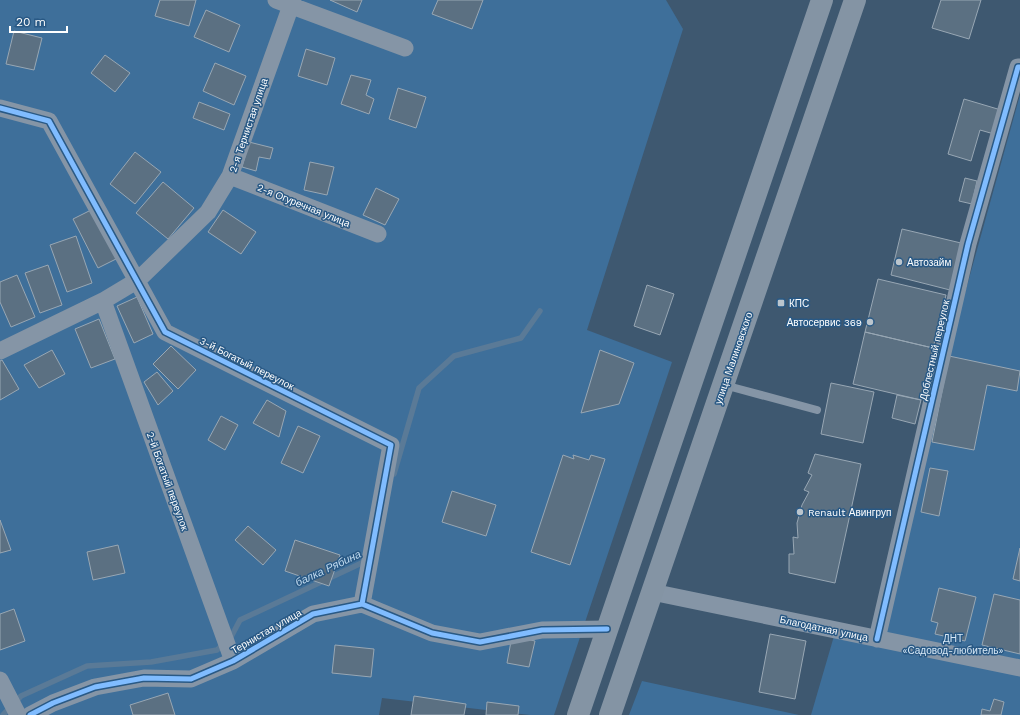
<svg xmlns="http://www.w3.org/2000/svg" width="1020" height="715" viewBox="0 0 1020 715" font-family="'Work Sans',sans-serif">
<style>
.green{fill:#3e6f9a}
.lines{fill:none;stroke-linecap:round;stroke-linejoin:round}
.stream{stroke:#5a7a97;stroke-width:5.5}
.building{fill:#5b7082;stroke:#98a7b4}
.service{stroke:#8595a6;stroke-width:8}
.minor{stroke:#8595a6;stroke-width:17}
.trunk{stroke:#8494a4;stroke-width:22}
.cycleway-casing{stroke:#295985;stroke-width:8}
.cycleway{stroke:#80bcff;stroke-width:5}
.poi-dot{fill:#bbc5cd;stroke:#295985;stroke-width:1.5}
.labels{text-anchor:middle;stroke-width:3;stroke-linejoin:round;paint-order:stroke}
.street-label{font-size:10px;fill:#fff;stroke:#295985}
.poi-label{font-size:10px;fill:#fff;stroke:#295985;text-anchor:start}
.park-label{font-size:10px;fill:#d7e8f6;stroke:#295985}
.water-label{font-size:11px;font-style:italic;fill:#bfd9ee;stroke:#295985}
</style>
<rect width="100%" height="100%" fill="#3e5870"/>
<!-- green -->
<path class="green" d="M 0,0 L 666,0 L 683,29 L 587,330 L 672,362 L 554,715 L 530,715 L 382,698 L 379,715 L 0,715 Z
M 1020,95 L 1020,715 L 811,715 L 834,636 L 882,646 L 955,329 Z
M 642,681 L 799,715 L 629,715 Z"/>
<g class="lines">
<!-- stream -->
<path class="stream" d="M 394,474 L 419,388 L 454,356 L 521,338 L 540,311
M 3,715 L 21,696 L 87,666 L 151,662 L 217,650 L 231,637 L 240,620 L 368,560"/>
</g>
<!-- building -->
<path class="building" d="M 160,0 L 196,0 L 189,26 L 155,16 Z
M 330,0 L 362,0 L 357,12 Z
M 438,0 L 483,0 L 472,29 L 432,14 Z
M 941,0 L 981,0 L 969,39 L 932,28 Z
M 206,10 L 240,25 L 229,52 L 194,37 Z
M 14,31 L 42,38 L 34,70 L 6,64 Z
M 306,49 L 335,58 L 327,85 L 298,76 Z
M 105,55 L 130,73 L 115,92 L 91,73 Z
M 215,63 L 246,76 L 234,105 L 203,91 Z
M 351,75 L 371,80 L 366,95 L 374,99 L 369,114 L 341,104 Z
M 398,88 L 426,97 L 416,128 L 389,119 Z
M 964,99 L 1001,110 L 994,134 L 980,130 L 971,161 L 948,154 Z
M 199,102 L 230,114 L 224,130 L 193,118 Z
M 249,142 L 273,148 L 270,159 L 259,157 L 256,171 L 242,167 Z
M 135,152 L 161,172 L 135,204 L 110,184 Z
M 310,162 L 334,167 L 327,195 L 304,190 Z
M 965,178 L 977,181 L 972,204 L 959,201 Z
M 163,182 L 194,208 L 168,239 L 136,213 Z
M 376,188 L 399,199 L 385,225 L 363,215 Z
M 93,209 L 118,258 L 98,268 L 73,219 Z
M 223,210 L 256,232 L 241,254 L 208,232 Z
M 902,229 L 961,243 L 950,290 L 891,275 Z
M 76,236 L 92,283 L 67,292 L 50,245 Z
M 48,265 L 62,305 L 40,313 L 25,273 Z
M 17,275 L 35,317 L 11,327 L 0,302 L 0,282 Z
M 878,279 L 946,295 L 933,348 L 865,332 Z
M 647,285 L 674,294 L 660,335 L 634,326 Z
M 137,297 L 153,334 L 134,343 L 117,306 Z
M 99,319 L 115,359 L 91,368 L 75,329 Z
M 865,332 L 933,348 L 921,400 L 853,384 Z
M 171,346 L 196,370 L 178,389 L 153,364 Z
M 52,350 L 65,374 L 39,388 L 24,365 Z
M 600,350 L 634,363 L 619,404 L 581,413 Z
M 949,356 L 1020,371 L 1017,391 L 987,385 L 974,450 L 932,442 Z
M 2,360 L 19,389 L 0,400 L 0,361 Z
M 157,372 L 173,391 L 158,405 L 144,382 Z
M 831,383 L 874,392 L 863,443 L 821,434 Z
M 897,395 L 921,400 L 915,424 L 892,418 Z
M 267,400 L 286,411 L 279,437 L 253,423 Z
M 221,416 L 238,425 L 225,450 L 208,440 Z
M 298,426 L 320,436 L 303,473 L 281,463 Z
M 815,454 L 861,464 L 835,583 L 789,573 L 789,554 L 794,554 L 793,537 L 798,538 L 797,523 L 802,505 L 809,492 L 804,490 L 812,475 L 808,473 Z
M 563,455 L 574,459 L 573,455 L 589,460 L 591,455 L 605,459 L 570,565 L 531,552 Z
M 930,468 L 948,471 L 939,516 L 921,512 Z
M 452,491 L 496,505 L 486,536 L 442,522 Z
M 0,520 L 11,550 L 0,553 Z
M 248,526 L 276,550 L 263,565 L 235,540 Z
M 295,540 L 340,555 L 329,586 L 285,571 Z
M 118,545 L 125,573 L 93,580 L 87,552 Z
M 1020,548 L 1020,581 L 1013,579 Z
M 939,588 L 976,597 L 965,641 L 935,634 L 938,623 L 931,621 Z
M 994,594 L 1020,600 L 1020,654 L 982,645 Z
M 14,609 L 25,641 L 0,650 L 0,614 Z
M 770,634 L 806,641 L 795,699 L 759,692 Z
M 512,636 L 535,641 L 529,667 L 507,663 Z
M 335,645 L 374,649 L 371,677 L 332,673 Z
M 168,693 L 175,715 L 133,715 L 130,705 Z
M 414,696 L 466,704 L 464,715 L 411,715 Z
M 994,699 L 1004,702 L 1001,715 L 981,715 L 982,709 L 990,711 Z
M 487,702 L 519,706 L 518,715 L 486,715 Z"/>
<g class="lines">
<!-- service -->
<path class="service" d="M 724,385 L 817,410"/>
<!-- minor -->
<path class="minor" d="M 276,0 L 405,48
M 0,108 L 49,121 L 165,332 L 391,445 L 362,604
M 230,176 L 378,234
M 103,301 L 233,661
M 0,351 L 103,301 L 138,280 L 208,212 L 230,176 L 293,0
M 652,592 L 1020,668
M 877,639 L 968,244 L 1018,67 L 1020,67
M 0,680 L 18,715
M 30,715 L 53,703 L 95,687 L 144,678 L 191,679 L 233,661 L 313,614 L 362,604 L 432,633 L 480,642 L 542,630 L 607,629"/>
<!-- trunk -->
<path class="trunk" d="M 578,715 L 822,0
M 610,715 L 855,0"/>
<defs>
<path id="cycleway" d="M 0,108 L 49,121 L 165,332 L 391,445 L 362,604
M 877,639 L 968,244 L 1018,67 L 1020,67
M 30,715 L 53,703 L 95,687 L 144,678 L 191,679 L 233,661 L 313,614 L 362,604 L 432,633 L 480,642 L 542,630 L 607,629"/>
</defs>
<!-- cycleway casing -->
<use href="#cycleway" class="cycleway-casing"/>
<!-- cycleway -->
<use href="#cycleway" class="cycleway"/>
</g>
<!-- markers -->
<g class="poi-dot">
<circle cx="899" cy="262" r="4"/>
<rect x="777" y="299" width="8" height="8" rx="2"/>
<circle cx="870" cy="322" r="4"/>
<circle cx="800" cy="512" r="4"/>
</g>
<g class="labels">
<!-- street labels -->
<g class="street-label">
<text transform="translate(248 125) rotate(-71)" y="4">2-я Тернистая улица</text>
<text transform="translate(304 205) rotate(22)" y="4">2-я Огуречная улица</text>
<text transform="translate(934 350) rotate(-77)" y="4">Доблестный переулок</text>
<text transform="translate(733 358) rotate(-71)" y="4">улица Малиновского</text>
<text transform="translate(247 363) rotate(27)" y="4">3-й Богатый переулок</text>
<text transform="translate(168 481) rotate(70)" y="4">2-й Богатый переулок</text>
<text transform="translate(824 628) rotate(12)" y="4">Благодатная улица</text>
<text transform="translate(266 631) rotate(-30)" y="4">Тернистая улица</text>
</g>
<!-- poi labels -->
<g class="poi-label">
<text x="907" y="266">Автозайм</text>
<text x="789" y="307">КПС</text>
<text x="862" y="326" text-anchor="end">Автосервис 369</text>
<text x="808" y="516">Renault Авингруп</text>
</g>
<!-- park labels -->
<g class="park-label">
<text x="953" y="642">ДНТ<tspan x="953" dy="12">«Садовод-любитель»</tspan></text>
</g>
<!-- water labels -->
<g class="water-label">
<text transform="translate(328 568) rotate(-25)" y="4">балка Рябина</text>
</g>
</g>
<!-- scale -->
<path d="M10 26v6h57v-6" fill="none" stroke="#ffffff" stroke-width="2"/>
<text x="16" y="26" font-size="12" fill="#ffffff" stroke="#295985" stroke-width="3" paint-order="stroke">20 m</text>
</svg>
